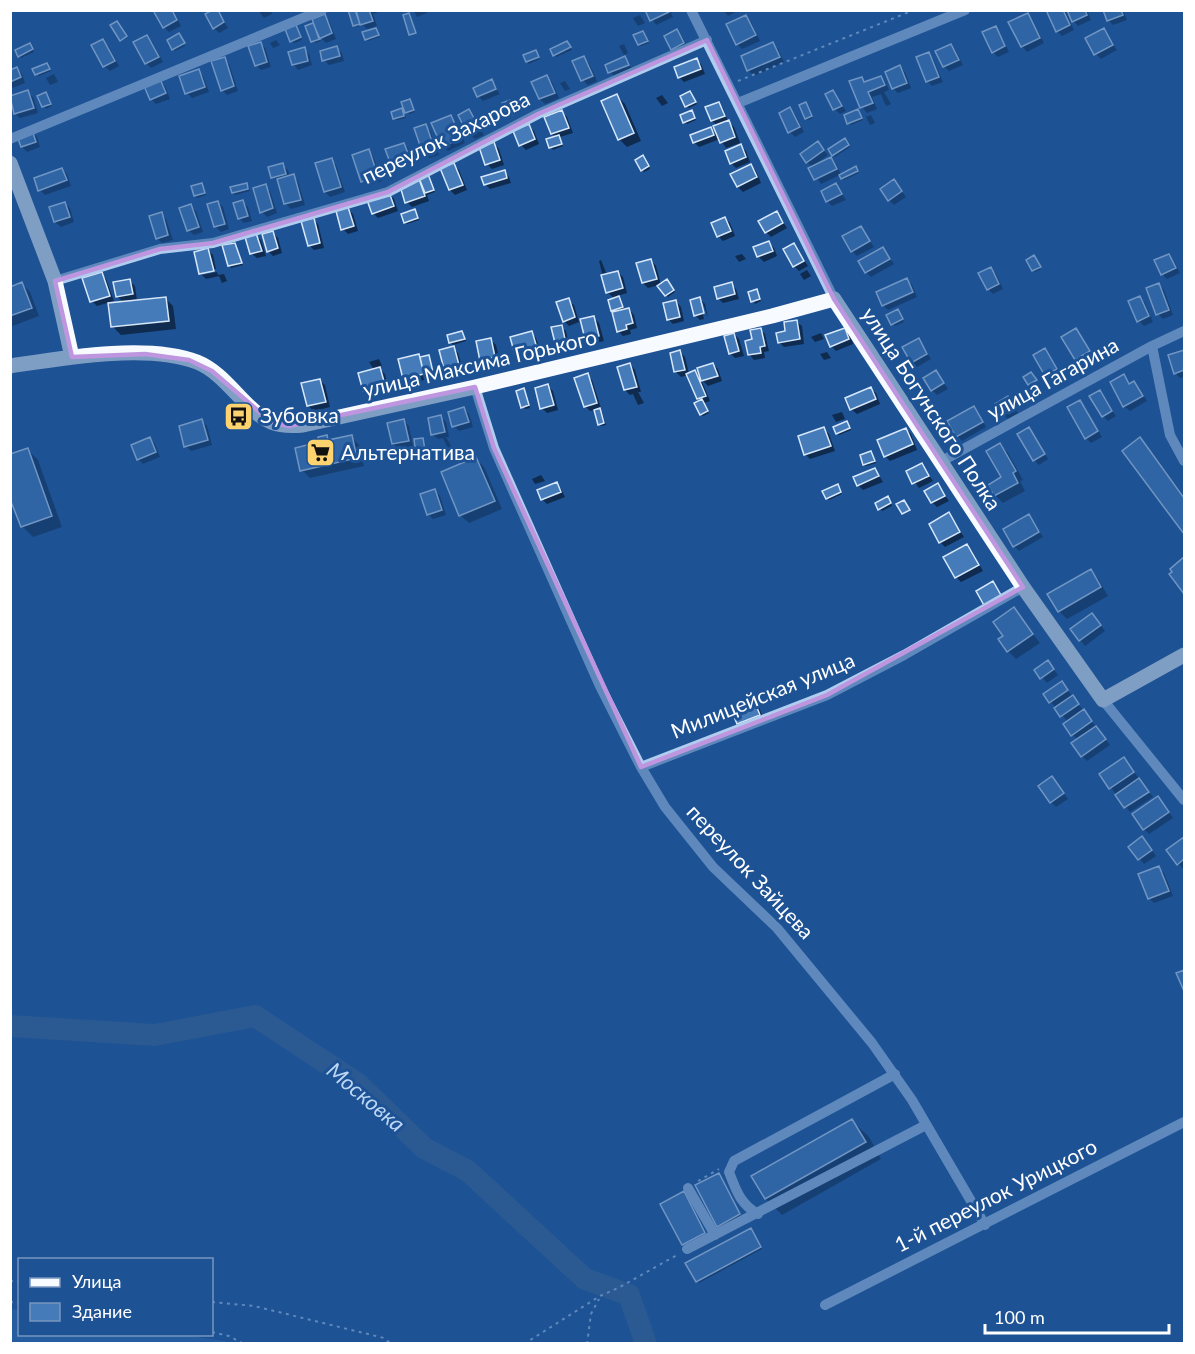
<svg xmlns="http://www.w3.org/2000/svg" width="1195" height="1354" viewBox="0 0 1195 1354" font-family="Lato,sans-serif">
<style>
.green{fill:#326cb1}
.shadow{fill:#0007}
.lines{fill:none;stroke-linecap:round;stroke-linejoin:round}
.river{stroke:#3c6291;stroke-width:22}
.building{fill:#467bba;stroke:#d6e7fa;stroke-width:1.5}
.path{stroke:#b0ccee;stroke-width:2;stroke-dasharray:3 4.5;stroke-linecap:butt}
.minor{stroke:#b0ccee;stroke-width:10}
.major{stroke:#f7faff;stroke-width:15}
.marked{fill:none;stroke:#bd96df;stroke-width:4.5;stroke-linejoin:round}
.labels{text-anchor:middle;stroke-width:6;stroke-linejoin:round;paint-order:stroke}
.street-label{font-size:21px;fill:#fff;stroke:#1d5294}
.poi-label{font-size:21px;fill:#fff;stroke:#1d5294;text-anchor:start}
.water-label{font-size:22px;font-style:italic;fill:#bcd6f5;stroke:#1d5294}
</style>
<rect width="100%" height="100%" fill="#1d5294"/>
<!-- green -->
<path class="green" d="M 10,1309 L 19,1310 L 20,1334 L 184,1335 L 224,1341 L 230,1343 L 11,1343 Z"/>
<!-- shadow -->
<path class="shadow" d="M 160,10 L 173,10 L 181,26 L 169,32 L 164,27 Z
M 217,10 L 228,28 L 219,33 L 214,28 Z
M 258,10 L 271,10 L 272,14 L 264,18 Z
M 349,10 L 355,10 L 358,13 L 357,10 L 377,10 L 377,13 L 373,14 L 377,26 L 367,29 L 363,25 L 357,27 Z
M 426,10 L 427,13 L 417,17 L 414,11 Z
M 646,10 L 670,10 L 673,17 L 656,25 Z
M 723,10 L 739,10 L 728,16 Z
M 1048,10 L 1065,10 L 1074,30 L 1062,36 L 1057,31 Z
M 1069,10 L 1087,10 L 1091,20 L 1078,26 L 1073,21 Z
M 1104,10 L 1123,10 L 1127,20 L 1113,25 L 1108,20 Z
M 640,15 L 645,23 L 638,26 L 633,18 Z
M 1027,15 L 1032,20 L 1044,43 L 1027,52 L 1022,46 Z
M 324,16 L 329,21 L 336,39 L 326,43 L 318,35 L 321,41 L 315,43 L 313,41 L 312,25 L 318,30 Z
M 746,17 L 751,22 L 760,41 L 742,49 L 737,44 Z
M 296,27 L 302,40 L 294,43 L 292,41 Z
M 995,28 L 1000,33 L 1009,52 L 998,57 L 993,52 Z
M 375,29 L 380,37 L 368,41 L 366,39 Z
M 1103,30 L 1117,50 L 1101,59 L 1096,54 Z
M 677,31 L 682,36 L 688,49 L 677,54 L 672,49 Z
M 643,33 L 649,43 L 641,46 L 639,44 Z
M 147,37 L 152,42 L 163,62 L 151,68 L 146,63 Z
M 181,37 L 185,46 L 175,51 L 169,41 Z
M 276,40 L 280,45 L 273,48 L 270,43 Z
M 103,41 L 108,46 L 119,66 L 110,71 L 104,66 Z
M 260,43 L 265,48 L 271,67 L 261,70 L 256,65 Z
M 624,44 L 628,53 L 624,55 L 619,46 Z
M 773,44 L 778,49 L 784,62 L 754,76 L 749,71 L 743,57 Z
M 30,45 L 34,52 L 21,58 L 19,56 Z
M 569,45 L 572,50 L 556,57 L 554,55 Z
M 951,45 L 956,51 L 963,65 L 949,71 L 944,66 Z
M 336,48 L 342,53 L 344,61 L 329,65 L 324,60 Z
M 304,49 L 309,54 L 312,65 L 298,70 L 293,64 Z
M 536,52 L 540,59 L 529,64 L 527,62 Z
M 928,54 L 933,59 L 943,82 L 932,86 L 927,81 Z
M 583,58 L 589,63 L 597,81 L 588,85 L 583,80 L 574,62 Z
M 625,58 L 633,70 L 615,78 L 607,66 Z
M 224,59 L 229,64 L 238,91 L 227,95 L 222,90 Z
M 696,59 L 701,64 L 705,74 L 684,82 L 679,77 Z
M 47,64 L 51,71 L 39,76 L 34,70 Z
M 900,67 L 905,72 L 911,88 L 898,93 L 893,88 Z
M 17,69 L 22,74 L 25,83 L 10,89 L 10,71 Z
M 198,71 L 203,76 L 209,92 L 192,98 L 187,93 Z
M 54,74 L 58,82 L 50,85 L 46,78 Z
M 547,77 L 552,82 L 559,98 L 545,104 L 540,99 L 533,83 Z
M 881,77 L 886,83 L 889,90 L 884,92 L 891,104 L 887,106 L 885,104 L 881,94 L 872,97 L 877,109 L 867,113 L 862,107 L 851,82 L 862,78 L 867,83 Z
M 160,81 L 165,86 L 170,99 L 156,104 L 151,99 Z
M 491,81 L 500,94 L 483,101 L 478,96 Z
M 565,81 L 570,89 L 565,91 L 560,83 Z
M 28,92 L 33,97 L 38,113 L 20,118 L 15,113 Z
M 833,92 L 846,111 L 840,114 L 835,109 Z
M 662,95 L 668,103 L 662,106 L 656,98 Z
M 692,95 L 697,104 L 689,108 L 687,106 Z
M 39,96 L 47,96 L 52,106 L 46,109 Z
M 617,96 L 625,104 L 641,141 L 627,147 L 619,139 Z
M 410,101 L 415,112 L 409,114 L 407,112 Z
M 718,103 L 723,108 L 728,121 L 734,127 L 740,143 L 726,148 L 720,139 L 699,147 L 694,142 L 711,129 L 719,137 L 718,126 L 712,121 L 707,108 Z
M 806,103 L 813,118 L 808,120 L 806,118 Z
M 790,109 L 795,114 L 804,132 L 795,137 L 790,132 Z
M 402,110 L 406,118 L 397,120 L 395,118 Z
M 469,111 L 474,116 L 484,135 L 475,139 L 470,134 L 460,115 Z
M 691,111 L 696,120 L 687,124 L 684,122 Z
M 858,111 L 863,120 L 851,125 L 849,123 Z
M 562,112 L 567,117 L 573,133 L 560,137 L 563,146 L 553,150 L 551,147 L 556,137 L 552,134 Z
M 871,115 L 875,123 L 870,125 L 866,117 Z
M 450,117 L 455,122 L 465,143 L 448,151 L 443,146 Z
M 425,126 L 430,131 L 439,155 L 429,158 L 424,153 Z
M 529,126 L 534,131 L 539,144 L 526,150 L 521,145 Z
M 32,132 L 37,137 L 40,147 L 27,152 L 22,147 Z
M 847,142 L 850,147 L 835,157 L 833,155 Z
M 818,143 L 828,155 L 817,163 L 818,165 L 830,158 L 836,164 L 841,175 L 856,168 L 859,173 L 844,180 L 840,175 L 821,184 L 810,168 L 812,167 L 807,162 Z
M 404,144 L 409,149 L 414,163 L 397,169 L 392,164 Z
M 494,144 L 499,149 L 504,165 L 492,169 L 487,164 Z
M 741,146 L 746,151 L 750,162 L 736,168 L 731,163 Z
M 368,151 L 373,156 L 382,181 L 367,186 L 362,181 Z
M 645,159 L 650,169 L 644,172 L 642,170 Z
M 331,160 L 336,165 L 345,192 L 330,197 L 325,192 Z
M 282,165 L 288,170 L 290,177 L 293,176 L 298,181 L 305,205 L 291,209 L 286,204 L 280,182 L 273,177 Z
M 454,165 L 459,170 L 467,190 L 455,195 L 450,190 Z
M 751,165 L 756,171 L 761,183 L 743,192 L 738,187 L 732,174 Z
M 62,169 L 67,174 L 71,186 L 45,195 L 40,190 Z
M 504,172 L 509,177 L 511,183 L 490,189 L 485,184 Z
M 429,178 L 435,192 L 427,195 L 429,201 L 412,207 L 407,202 L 418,181 L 424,187 Z
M 894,181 L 906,197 L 894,205 L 889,200 Z
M 202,184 L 206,195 L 197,198 L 195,195 Z
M 246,185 L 250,191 L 235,195 L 233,193 Z
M 836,185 L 846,200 L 832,206 L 827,201 Z
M 265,186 L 270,191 L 277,213 L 267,217 L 262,212 Z
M 389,193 L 394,199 L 398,211 L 378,218 L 373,213 Z
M 218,202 L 223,207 L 229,229 L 221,232 L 215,226 Z
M 243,202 L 248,207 L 252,221 L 244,223 L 239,218 Z
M 65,203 L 70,208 L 74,222 L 61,227 L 55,222 Z
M 191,206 L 196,211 L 203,232 L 194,235 L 188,230 Z
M 348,209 L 353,214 L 358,231 L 348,234 L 343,229 Z
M 416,213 L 419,220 L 407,224 L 405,222 Z
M 777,213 L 787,228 L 771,237 L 766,232 Z
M 161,214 L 166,219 L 173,240 L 162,243 L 157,238 Z
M 725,218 L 730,223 L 735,236 L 723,241 L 718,236 Z
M 313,219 L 318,224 L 324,248 L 314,250 L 309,245 Z
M 861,228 L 874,247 L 857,256 L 852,251 Z
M 273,233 L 278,238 L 282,253 L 273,256 L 268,251 Z
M 256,235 L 261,240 L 266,256 L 257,258 L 251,253 Z
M 769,243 L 774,248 L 777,256 L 764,262 L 759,257 L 755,248 Z
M 234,244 L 243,265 L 231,268 L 229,265 Z
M 794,245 L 808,266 L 799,271 L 794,266 Z
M 883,249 L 894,264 L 871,277 L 866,272 Z
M 208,250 L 213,255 L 216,269 L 202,272 L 202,275 L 200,274 Z
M 742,254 L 746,259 L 739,262 L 735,256 Z
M 1169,256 L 1174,261 L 1180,273 L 1167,279 L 1162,274 Z
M 1036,259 L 1041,269 L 1035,272 L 1028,260 Z
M 601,260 L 607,275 L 618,272 L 623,277 L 627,293 L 617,296 L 621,300 L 625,310 L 629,309 L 634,315 L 637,328 L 630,330 L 631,334 L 623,336 L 618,331 L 615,313 L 613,310 L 615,299 L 607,292 L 605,276 L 602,273 L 599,261 Z
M 651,260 L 656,266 L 661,285 L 669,283 L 675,292 L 668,297 L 659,285 L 648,288 L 643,283 L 638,264 Z
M 991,269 L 996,274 L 1003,289 L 993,294 L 988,289 Z
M 807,270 L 811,276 L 804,280 L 800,274 Z
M 217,272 L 218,275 L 224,274 L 227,281 L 222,283 L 219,276 L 206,279 L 202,275 Z
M 101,273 L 106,279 L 114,301 L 97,306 L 92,301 Z
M 907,280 L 912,285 L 917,297 L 888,310 L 883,305 Z
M 130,281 L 135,286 L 137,301 L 165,298 L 173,306 L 176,329 L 121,335 L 113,327 L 124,303 L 117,296 Z
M 22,284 L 30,292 L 39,316 L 10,327 L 10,288 Z
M 731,284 L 736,289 L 739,299 L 723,303 L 718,298 Z
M 1159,285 L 1164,290 L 1173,315 L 1163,319 L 1158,314 Z
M 756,291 L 761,301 L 755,304 L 750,293 Z
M 1140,298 L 1145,303 L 1153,322 L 1144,326 L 1139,321 Z
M 700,299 L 705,304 L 708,318 L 703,303 L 700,303 L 704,319 L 700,320 L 695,315 Z
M 568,300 L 574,305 L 579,322 L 569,326 L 564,321 Z
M 676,301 L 681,307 L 684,321 L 673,324 L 668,319 Z
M 900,313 L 904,322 L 895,326 L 888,315 Z
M 594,318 L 599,323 L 604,341 L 592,344 L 587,338 Z
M 796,321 L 802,326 L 804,344 L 784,347 L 779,342 Z
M 561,326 L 566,331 L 570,349 L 562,351 L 557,346 Z
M 760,329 L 765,334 L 769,351 L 764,352 L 765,358 L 754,360 L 749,354 Z
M 845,329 L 850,334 L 853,344 L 836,351 L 831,346 Z
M 1076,330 L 1094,357 L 1081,364 L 1063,337 Z
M 531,332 L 536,338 L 541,353 L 521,359 L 516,354 Z
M 462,333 L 466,341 L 453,345 L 451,343 Z
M 821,333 L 824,339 L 815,342 L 811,337 Z
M 734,334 L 739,339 L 744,356 L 735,358 L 730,353 Z
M 491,340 L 496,345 L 500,362 L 486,365 L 481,360 Z
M 919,340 L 931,359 L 917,367 L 912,362 Z
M 453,347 L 458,353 L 463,370 L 451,374 L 446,369 L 441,351 Z
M 1045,350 L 1061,375 L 1051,380 L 1035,356 Z
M 680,352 L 685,357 L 689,374 L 695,372 L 702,379 L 713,364 L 718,369 L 722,381 L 708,386 L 701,379 L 710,401 L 704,403 L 709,413 L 703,416 L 701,414 L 701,402 L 688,375 L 681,377 L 676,372 Z
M 827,352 L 831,358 L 824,360 L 820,354 Z
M 1184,352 L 1184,377 L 1180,378 L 1175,373 Z
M 418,356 L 422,359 L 428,357 L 430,359 L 434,374 L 427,376 L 428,379 L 410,384 L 405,379 L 400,360 Z
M 379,359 L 382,366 L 378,367 L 385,374 L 389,390 L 370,395 L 365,390 L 374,370 L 369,362 Z
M 630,364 L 635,370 L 641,392 L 638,392 L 644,403 L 638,405 L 633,394 L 630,395 L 625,390 Z
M 936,372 L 948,389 L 937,395 L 932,390 Z
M 587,375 L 592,380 L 601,408 L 599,409 L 602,412 L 606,425 L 601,426 L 599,424 L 595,410 L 590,411 L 585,406 Z
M 1124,376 L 1130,385 L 1134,382 L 1139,388 L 1147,401 L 1130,411 L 1124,406 Z
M 319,380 L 325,385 L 330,407 L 314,411 L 308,406 L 303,385 Z
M 548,386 L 553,391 L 558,410 L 547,413 L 542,408 Z
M 870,388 L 876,393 L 880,404 L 857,414 L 851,409 Z
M 523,390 L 530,408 L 525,409 L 523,407 Z
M 1100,392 L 1116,416 L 1108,421 L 1103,416 Z
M 1008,398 L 1018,413 L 1008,419 L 1003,414 Z
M 1080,402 L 1085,407 L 1102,437 L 1091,443 L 1086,438 Z
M 974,408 L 986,427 L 962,441 L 957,436 Z
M 464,409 L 469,414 L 473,427 L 459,431 L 454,426 Z
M 842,412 L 845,419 L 836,422 L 832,415 Z
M 441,417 L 446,422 L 449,437 L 446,437 L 453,449 L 449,451 L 443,438 L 438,439 L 432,434 Z
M 202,421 L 207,426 L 212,445 L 191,451 L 186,446 Z
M 404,421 L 409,426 L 413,446 L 399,449 L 394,444 Z
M 847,423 L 851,430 L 839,435 L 837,433 Z
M 824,429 L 829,434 L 835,451 L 810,459 L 805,454 Z
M 906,429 L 911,434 L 917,450 L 890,461 L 885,456 Z
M 1029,429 L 1034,434 L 1048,459 L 1039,465 L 1034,460 Z
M 327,437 L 331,441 L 351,437 L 359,445 L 364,466 L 310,478 L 302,470 Z
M 150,439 L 155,444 L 160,457 L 143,464 L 138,459 Z
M 1140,439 L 1150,450 L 1184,496 L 1184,532 L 1124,451 Z
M 423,440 L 425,442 L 427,457 L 420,458 L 418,456 Z
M 1000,445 L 1008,453 L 1023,480 L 1020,481 L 1025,491 L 1003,503 L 995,495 L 1003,478 Z
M 27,449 L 38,460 L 62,527 L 33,537 L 22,526 Z
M 871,453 L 876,463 L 866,466 L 864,464 Z
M 476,459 L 484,467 L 502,509 L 469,523 L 460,515 Z
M 922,465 L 933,481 L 919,488 L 908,472 Z
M 875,469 L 883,482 L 863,490 L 858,485 Z
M 541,475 L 545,481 L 535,484 L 532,479 Z
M 556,484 L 561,489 L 565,497 L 547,504 L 542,499 Z
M 938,485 L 949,501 L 937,507 L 932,502 Z
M 837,486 L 842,494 L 829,500 L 827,498 Z
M 435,491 L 440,496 L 446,515 L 433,519 L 428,514 Z
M 890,500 L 892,506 L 882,511 L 880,509 Z
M 949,514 L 964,537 L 945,547 L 940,542 Z
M 1029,516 L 1043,537 L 1019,551 L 1014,546 Z
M 967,546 L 972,551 L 983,571 L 961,582 L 956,577 L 945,557 Z
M 1090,571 L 1098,579 L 1108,596 L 1067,619 L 1059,611 Z
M 1014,609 L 1040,643 L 1016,659 L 1008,651 L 1005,636 Z
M 1097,620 L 1105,631 L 1085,646 L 1072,629 Z
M 1048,662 L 1058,675 L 1047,683 L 1036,670 Z
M 1062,683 L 1110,745 L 1087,761 L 1082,756 L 1078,740 L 1073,735 L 1068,722 L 1045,695 Z
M 754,702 L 759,707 L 764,720 L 744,728 L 738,723 Z
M 1128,764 L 1153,797 L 1130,812 L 1101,775 Z
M 1052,778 L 1068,799 L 1056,807 L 1051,802 Z
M 1163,803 L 1173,818 L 1149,834 L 1144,829 Z
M 1184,839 L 1184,868 L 1183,869 L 1169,850 Z
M 1147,843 L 1156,856 L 1144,864 L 1130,847 Z
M 1159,868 L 1164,873 L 1173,896 L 1154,903 L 1149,898 Z
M 852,1121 L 869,1137 L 881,1159 L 782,1215 L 766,1199 Z
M 721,1177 L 741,1217 L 720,1228 L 718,1226 Z
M 753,1232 L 762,1249 L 699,1283 L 697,1281 Z"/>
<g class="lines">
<!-- river -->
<path class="river" d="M 10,1026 L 155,1035 L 255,1016 L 358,1084 L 424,1148 L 468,1171 L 585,1279 L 629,1295 L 646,1344"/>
</g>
<!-- building -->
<path class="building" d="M 157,10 L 172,10 L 177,20 L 163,28 L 154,12 Z
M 212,10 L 218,10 L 224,22 L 213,29 L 205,14 Z
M 348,10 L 355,10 L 360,24 L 353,26 Z
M 356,10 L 369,10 L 373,21 L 360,25 Z
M 645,10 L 669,10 L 669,12 L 650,21 Z
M 1046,10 L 1063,10 L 1070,25 L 1056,32 Z
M 1067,10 L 1085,10 L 1087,15 L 1072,22 Z
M 1103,10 L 1121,10 L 1123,15 L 1107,21 Z
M 409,13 L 416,33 L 409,35 L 403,15 Z
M 1028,13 L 1040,38 L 1021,47 L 1008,22 Z
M 325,14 L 332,33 L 319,39 L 312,19 Z
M 746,15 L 756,35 L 736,45 L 726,24 Z
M 117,21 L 127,36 L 120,41 L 110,25 Z
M 313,23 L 320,39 L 311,42 L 305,26 Z
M 296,25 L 301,37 L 290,42 L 285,29 Z
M 996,26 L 1005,46 L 992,53 L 982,32 Z
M 376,28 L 379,35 L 365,40 L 362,32 Z
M 1104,28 L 1113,45 L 1094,55 L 1085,38 Z
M 677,29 L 684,43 L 671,50 L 664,36 Z
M 643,31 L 648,41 L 638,45 L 633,35 Z
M 179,33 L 185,43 L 172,50 L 167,40 Z
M 147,35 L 159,57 L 145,64 L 133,42 Z
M 103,39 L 115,61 L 103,67 L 91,45 Z
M 567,41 L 571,47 L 553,56 L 550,49 Z
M 261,42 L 267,62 L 255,66 L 248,46 Z
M 773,42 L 780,57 L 747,71 L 741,56 Z
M 30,43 L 33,49 L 18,57 L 15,50 Z
M 951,44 L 959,60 L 943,67 L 935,51 Z
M 337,46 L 340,56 L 322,61 L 320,51 Z
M 305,47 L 308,61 L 292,65 L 288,52 Z
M 536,50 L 539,57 L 526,62 L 523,55 Z
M 929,52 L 939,77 L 926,82 L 916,57 Z
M 584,56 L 593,76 L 581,81 L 572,61 Z
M 625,56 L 629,65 L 608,73 L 605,65 Z
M 225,57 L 234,86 L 221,91 L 211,61 Z
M 697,58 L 701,69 L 678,78 L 674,67 Z
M 47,63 L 50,69 L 35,75 L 32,69 Z
M 900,65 L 907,83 L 892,89 L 885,72 Z
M 17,67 L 21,77 L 10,82 L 10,70 Z
M 199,69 L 205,87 L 185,94 L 179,76 Z
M 547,75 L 555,93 L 539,99 L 531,82 Z
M 881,76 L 885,85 L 868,92 L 873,103 L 860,108 L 849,81 L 862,77 L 864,82 Z
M 160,79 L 166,93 L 150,100 L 144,86 Z
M 492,79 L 496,89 L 477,97 L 473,88 Z
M 28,90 L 34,108 L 14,114 L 10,96 Z
M 833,90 L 842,106 L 833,110 L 825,94 Z
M 690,91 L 696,102 L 685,107 L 680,96 Z
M 46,92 L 51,104 L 42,107 L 37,96 Z
M 617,94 L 634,133 L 618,140 L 601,101 Z
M 410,99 L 414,110 L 405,113 L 401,102 Z
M 510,100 L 516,113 L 508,117 L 502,103 Z
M 719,102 L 725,116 L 711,121 L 705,107 Z
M 806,102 L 812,116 L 805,119 L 799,105 Z
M 790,107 L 800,127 L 788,133 L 779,113 Z
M 402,108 L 404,116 L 393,119 L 391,112 Z
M 469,109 L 480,129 L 468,135 L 458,115 Z
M 858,109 L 862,118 L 847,124 L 844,115 Z
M 562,110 L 569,128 L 551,134 L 544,117 Z
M 692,110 L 695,118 L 683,123 L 680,115 Z
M 451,115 L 461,138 L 442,147 L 431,123 Z
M 729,120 L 735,137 L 720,143 L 713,126 Z
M 426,124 L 435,150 L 423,154 L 414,128 Z
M 529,124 L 535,139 L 519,146 L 513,131 Z
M 711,127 L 714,135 L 693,143 L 690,135 Z
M 32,130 L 36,142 L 21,147 L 17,136 Z
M 559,135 L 562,144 L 549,148 L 546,139 Z
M 845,138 L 849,145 L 832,156 L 828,149 Z
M 818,141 L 824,150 L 806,163 L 800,154 Z
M 494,142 L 500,160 L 485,165 L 479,147 Z
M 404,143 L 410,158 L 391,165 L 385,149 Z
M 741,144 L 746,157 L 730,164 L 725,151 Z
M 369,149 L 378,176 L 361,182 L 352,155 Z
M 643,155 L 649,166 L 641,171 L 635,160 Z
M 831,157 L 837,169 L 814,180 L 808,168 Z
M 332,158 L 341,187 L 324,192 L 315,163 Z
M 283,163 L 286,174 L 271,178 L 268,167 Z
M 454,163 L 463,185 L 449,190 L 440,168 Z
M 751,164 L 757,177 L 737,187 L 730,174 Z
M 856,166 L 858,171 L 841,179 L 839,175 Z
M 62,168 L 67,180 L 38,191 L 34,178 Z
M 505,170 L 507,178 L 484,185 L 481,177 Z
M 294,174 L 301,200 L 284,204 L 277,179 Z
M 428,174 L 434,190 L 425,193 L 419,178 Z
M 419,179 L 425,196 L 405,203 L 400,186 Z
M 894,179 L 902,191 L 888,201 L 880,189 Z
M 202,183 L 205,193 L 194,196 L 191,186 Z
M 247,183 L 248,189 L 232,193 L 230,187 Z
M 836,183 L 842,194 L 826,202 L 821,191 Z
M 266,184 L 273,208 L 260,213 L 253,188 Z
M 389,192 L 394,206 L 372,214 L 367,200 Z
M 243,200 L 248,216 L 238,219 L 233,203 Z
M 218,201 L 225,224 L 214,227 L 207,204 Z
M 65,202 L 70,217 L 54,222 L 49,207 Z
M 191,204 L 199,227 L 187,231 L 179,208 Z
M 348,207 L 354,226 L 341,230 L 336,211 Z
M 415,209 L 418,218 L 404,223 L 401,214 Z
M 777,211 L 783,223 L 765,233 L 758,221 Z
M 162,212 L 168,235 L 156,239 L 149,216 Z
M 725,217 L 731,231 L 717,237 L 711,223 Z
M 314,218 L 320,243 L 308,246 L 301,221 Z
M 861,226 L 870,241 L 851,252 L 842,236 Z
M 273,231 L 278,248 L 267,252 L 262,234 Z
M 256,233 L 262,251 L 250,254 L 245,237 Z
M 769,241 L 773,251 L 757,257 L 753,247 Z
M 235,243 L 242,263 L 228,266 L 222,245 Z
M 794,243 L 804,261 L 793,267 L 783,249 Z
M 883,247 L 890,259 L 865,273 L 858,261 Z
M 208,248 L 214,271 L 199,274 L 194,252 Z
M 1169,254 L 1176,268 L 1161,275 L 1154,260 Z
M 1034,255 L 1041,267 L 1032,271 L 1026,260 Z
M 651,259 L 657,279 L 642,283 L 636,263 Z
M 991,267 L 999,284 L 987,290 L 978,273 Z
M 618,271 L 623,288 L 606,293 L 601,275 Z
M 102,272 L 110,296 L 90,302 L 82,278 Z
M 907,278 L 913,292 L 882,306 L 876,292 Z
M 130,279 L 133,294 L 116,297 L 113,282 Z
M 667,279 L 674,290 L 665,296 L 657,286 Z
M 22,282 L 32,308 L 10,316 L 10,287 Z
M 732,282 L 735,294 L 717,299 L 714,287 Z
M 1159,283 L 1169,310 L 1156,315 L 1146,288 Z
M 757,289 L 760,299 L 751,302 L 748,292 Z
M 619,296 L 623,307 L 611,311 L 608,300 Z
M 1140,296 L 1149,316 L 1137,322 L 1128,301 Z
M 166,297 L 169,321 L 111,327 L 108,303 Z
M 700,297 L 704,313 L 694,316 L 690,300 Z
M 569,298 L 575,317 L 563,322 L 556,302 Z
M 676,300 L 680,317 L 667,320 L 663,303 Z
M 629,308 L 633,323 L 626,325 L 627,329 L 617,332 L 612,312 Z
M 898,309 L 903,319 L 891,325 L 886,315 Z
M 594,316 L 599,336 L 585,339 L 580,319 Z
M 797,320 L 800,339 L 778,343 L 776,333 L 785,331 L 784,322 Z
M 562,325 L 566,344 L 556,347 L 551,327 Z
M 761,328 L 765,346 L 760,347 L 761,353 L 748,355 L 745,341 L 752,339 L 750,330 Z
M 845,328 L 849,339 L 830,347 L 825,335 Z
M 1076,328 L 1090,351 L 1075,360 L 1061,337 Z
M 462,331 L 465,339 L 449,343 L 447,335 Z
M 532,331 L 537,348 L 515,355 L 510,337 Z
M 734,333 L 739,351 L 729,354 L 724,336 Z
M 491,338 L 495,357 L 480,361 L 476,341 Z
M 919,338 L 927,354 L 911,363 L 902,347 Z
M 454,346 L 459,365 L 444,369 L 439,350 Z
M 1045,348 L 1057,369 L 1045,376 L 1033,355 Z
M 680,350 L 685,370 L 674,372 L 670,353 Z
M 1184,350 L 1184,370 L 1174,374 L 1168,355 Z
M 419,354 L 424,374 L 403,379 L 398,359 Z
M 429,355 L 433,372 L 424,375 L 420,357 Z
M 630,363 L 637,387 L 624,390 L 617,367 Z
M 713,363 L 718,376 L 701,381 L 697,368 Z
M 380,367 L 385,385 L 363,391 L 358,373 Z
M 695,370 L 706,396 L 697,399 L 686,374 Z
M 936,370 L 944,383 L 931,391 L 923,378 Z
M 1031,372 L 1037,380 L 1028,385 L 1023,377 Z
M 588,373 L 597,403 L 584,407 L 574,378 Z
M 1124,374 L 1129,384 L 1134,381 L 1143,396 L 1123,407 L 1110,382 Z
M 320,379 L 326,402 L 307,406 L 301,383 Z
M 548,384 L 554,405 L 540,409 L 535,388 Z
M 871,387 L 876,399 L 850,410 L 845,398 Z
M 524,388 L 529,405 L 521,408 L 516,391 Z
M 1100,390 L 1112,411 L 1102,417 L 1089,396 Z
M 1008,396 L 1014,408 L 1002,415 L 995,404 Z
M 702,399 L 708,411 L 700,415 L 694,403 Z
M 1080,400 L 1098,431 L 1085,439 L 1067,407 Z
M 974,406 L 983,422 L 956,437 L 947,421 Z
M 464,407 L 469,422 L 452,427 L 448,412 Z
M 600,408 L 604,423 L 598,425 L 594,410 Z
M 441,415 L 445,432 L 431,435 L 428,418 Z
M 202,419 L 208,440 L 184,447 L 179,426 Z
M 404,419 L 409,441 L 392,444 L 387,423 Z
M 847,421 L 850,428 L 836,434 L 833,427 Z
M 824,427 L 831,446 L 804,455 L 798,436 Z
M 1029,427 L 1045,454 L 1033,461 L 1017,434 Z
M 906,428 L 913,444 L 884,457 L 877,440 Z
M 327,435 L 328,440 L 352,435 L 357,458 L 300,471 L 295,448 L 319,442 L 318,437 Z
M 150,437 L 156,452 L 137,460 L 131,445 Z
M 1140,437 L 1184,498 L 1184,534 L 1122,451 Z
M 423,438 L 426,455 L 416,456 L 414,439 Z
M 1000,443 L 1016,471 L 1013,473 L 1018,483 L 994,496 L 988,485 L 1001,477 L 986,451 Z
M 28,448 L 52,516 L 21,527 L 10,499 L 10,454 Z
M 871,451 L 875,461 L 863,465 L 860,455 Z
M 476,457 L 495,501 L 459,516 L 441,472 Z
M 922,463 L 929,476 L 912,484 L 906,471 Z
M 875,468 L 879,476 L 857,486 L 853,477 Z
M 557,482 L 561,492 L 541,500 L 537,490 Z
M 938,483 L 945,496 L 931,503 L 924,491 Z
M 838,484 L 841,492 L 826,499 L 822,491 Z
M 435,489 L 442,510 L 427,515 L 420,494 Z
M 888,496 L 891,503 L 878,510 L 875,503 Z
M 904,500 L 910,510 L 902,514 L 896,504 Z
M 949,512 L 960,532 L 939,543 L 929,524 Z
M 1029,514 L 1039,532 L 1013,547 L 1003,529 Z
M 967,544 L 979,565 L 955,578 L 943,557 Z
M 1184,557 L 1184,594 L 1169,574 L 1172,572 L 1170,569 Z
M 1091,569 L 1101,587 L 1058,612 L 1047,594 Z
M 993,581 L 1002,597 L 985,607 L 976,591 Z
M 1014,607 L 1033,634 L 1007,652 L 998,639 L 1003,636 L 993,622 Z
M 1092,613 L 1101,625 L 1079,641 L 1070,629 Z
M 1048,660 L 1054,669 L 1040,679 L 1034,670 Z
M 1062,681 L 1068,690 L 1049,703 L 1043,694 Z
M 1073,695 L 1079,704 L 1060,717 L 1054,708 Z
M 754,700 L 760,715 L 737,724 L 731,709 Z
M 1084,709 L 1092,721 L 1071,736 L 1063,724 Z
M 1096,726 L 1106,739 L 1081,757 L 1071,743 Z
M 1124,757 L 1134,772 L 1109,789 L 1099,774 Z
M 1052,776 L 1064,793 L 1050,803 L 1038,786 Z
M 1139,778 L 1149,792 L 1124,808 L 1115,795 Z
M 1158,796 L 1169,812 L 1143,830 L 1132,814 Z
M 1142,836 L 1152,850 L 1138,860 L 1128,847 Z
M 1184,837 L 1184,859 L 1177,865 L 1166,850 Z
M 1159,866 L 1169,891 L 1148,899 L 1138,874 Z
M 1184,970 L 1184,991 L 1176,973 Z
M 852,1119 L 866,1142 L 765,1199 L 751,1176 Z
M 719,1173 L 740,1214 L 717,1227 L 695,1185 Z
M 684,1191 L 705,1233 L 682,1245 L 660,1204 Z
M 751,1228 L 761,1247 L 696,1282 L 685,1263 Z"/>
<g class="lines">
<!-- path -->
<path class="path" d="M 738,81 L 914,10
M 698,1181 L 719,1169
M 10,1281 L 20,1282
M 10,1302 L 20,1303
M 212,1302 L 254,1306 L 384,1338 L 391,1344
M 212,1332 L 229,1336 L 244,1344
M 524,1344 L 600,1296 L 620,1287 L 677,1255
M 587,1344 L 591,1314 L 599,1299"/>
<!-- minor -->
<path class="minor" d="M 691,10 L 834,299
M 738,103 L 965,10
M 10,139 L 322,10
M 55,281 L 160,249 L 213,243 L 388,192 L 538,114 L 707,40
M 1152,346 L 1170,435 L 1184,461
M 475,387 L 494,448 L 600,686 L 641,767 L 665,807 L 713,867 L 777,928 L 872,1043 L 912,1100 L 985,1225
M 940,462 L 1152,346 L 1184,331
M 1103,700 L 1184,800
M 641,767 L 827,695 L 904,655 L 1023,587
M 688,1188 L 715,1235
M 758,1214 C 740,1204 736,1190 729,1172 L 734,1161 L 895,1074
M 687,1249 L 926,1125
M 825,1305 L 1184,1122"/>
<!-- major -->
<path class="major" d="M 10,163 L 55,281 L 72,357
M 10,366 C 63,358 147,343 197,362 C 227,374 244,410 271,422 C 281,426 293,426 303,425 L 475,387 L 772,316 L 834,299 L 1023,587 L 1103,700 L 1184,655"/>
</g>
<!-- marked area -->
<path d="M0 0H1195V1354H0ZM 707,40 L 834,299 L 1023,587 L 827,695 L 641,767 L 494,448 L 475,387 L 289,426 L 271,422 L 212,371 L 189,360 L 145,354 L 72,357 L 55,281 L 160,249 L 213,243 L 388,192 L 538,114 Z" fill="#1d5294" fill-opacity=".55" fill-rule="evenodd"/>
<path class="marked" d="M 707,40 L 834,299 L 1023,587 L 827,695 L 641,767 L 494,448 L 475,387 L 289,426 L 271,422 L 212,371 L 189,360 L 145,354 L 72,357 L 55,281 L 160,249 L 213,243 L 388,192 L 538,114 Z"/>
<!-- icons -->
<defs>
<symbol id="bus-square" viewBox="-11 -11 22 22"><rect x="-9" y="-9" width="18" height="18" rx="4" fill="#fdd36f" stroke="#1d5294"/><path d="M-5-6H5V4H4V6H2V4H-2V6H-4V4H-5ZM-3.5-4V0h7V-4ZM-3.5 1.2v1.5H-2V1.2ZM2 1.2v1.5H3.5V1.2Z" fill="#111"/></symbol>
<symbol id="supermarket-square" viewBox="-11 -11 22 22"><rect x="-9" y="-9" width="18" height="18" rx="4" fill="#fdd36f" stroke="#1d5294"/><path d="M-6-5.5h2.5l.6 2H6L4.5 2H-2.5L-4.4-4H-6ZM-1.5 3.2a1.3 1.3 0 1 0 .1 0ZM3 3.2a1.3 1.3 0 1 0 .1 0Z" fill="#111"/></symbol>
</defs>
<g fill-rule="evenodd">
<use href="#bus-square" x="222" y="400" width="33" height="33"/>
<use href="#supermarket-square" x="304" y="436" width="33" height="33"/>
</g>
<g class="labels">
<!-- street labels -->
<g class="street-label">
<text transform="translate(446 138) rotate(-26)" y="7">переулок Захарова</text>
<text transform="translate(480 364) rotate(-13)" y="7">улица Максима Горького</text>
<text transform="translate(1053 379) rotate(-29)" y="7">улица Гагарина</text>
<text transform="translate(931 409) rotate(57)" y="7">улица Богунского Полка</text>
<text transform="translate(763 696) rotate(-22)" y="7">Милицейская улица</text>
<text transform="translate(750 872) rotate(47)" y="7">переулок Зайцева</text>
<text transform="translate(996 1196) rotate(-27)" y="7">1-й переулок Урицкого</text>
</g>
<!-- poi labels -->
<g class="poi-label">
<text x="260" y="423">Зубовка</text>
<text x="341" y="460">Альтернатива</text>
</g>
<!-- water labels -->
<g class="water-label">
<text transform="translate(366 1097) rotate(40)" y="8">Московка</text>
</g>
</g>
<!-- border -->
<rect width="1195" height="1354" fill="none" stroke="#ffffff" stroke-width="24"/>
<!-- legend -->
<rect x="18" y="1258" width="195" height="78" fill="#1d5294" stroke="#7797bf" stroke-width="1.5"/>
<rect x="30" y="1278" width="30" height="9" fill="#f7faff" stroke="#7797bf" stroke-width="1.5"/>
<text x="72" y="1288" font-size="18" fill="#ffffff">Улица</text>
<rect x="30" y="1303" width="30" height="18" fill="#467bba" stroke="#7797bf" stroke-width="1.5"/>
<text x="72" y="1318" font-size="18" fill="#ffffff">Здание</text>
<!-- scale -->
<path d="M985 1324v9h184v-9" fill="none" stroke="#ffffff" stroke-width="3"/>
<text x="994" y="1324" font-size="18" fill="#ffffff" stroke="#1d5294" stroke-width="4.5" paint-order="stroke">100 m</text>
</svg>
